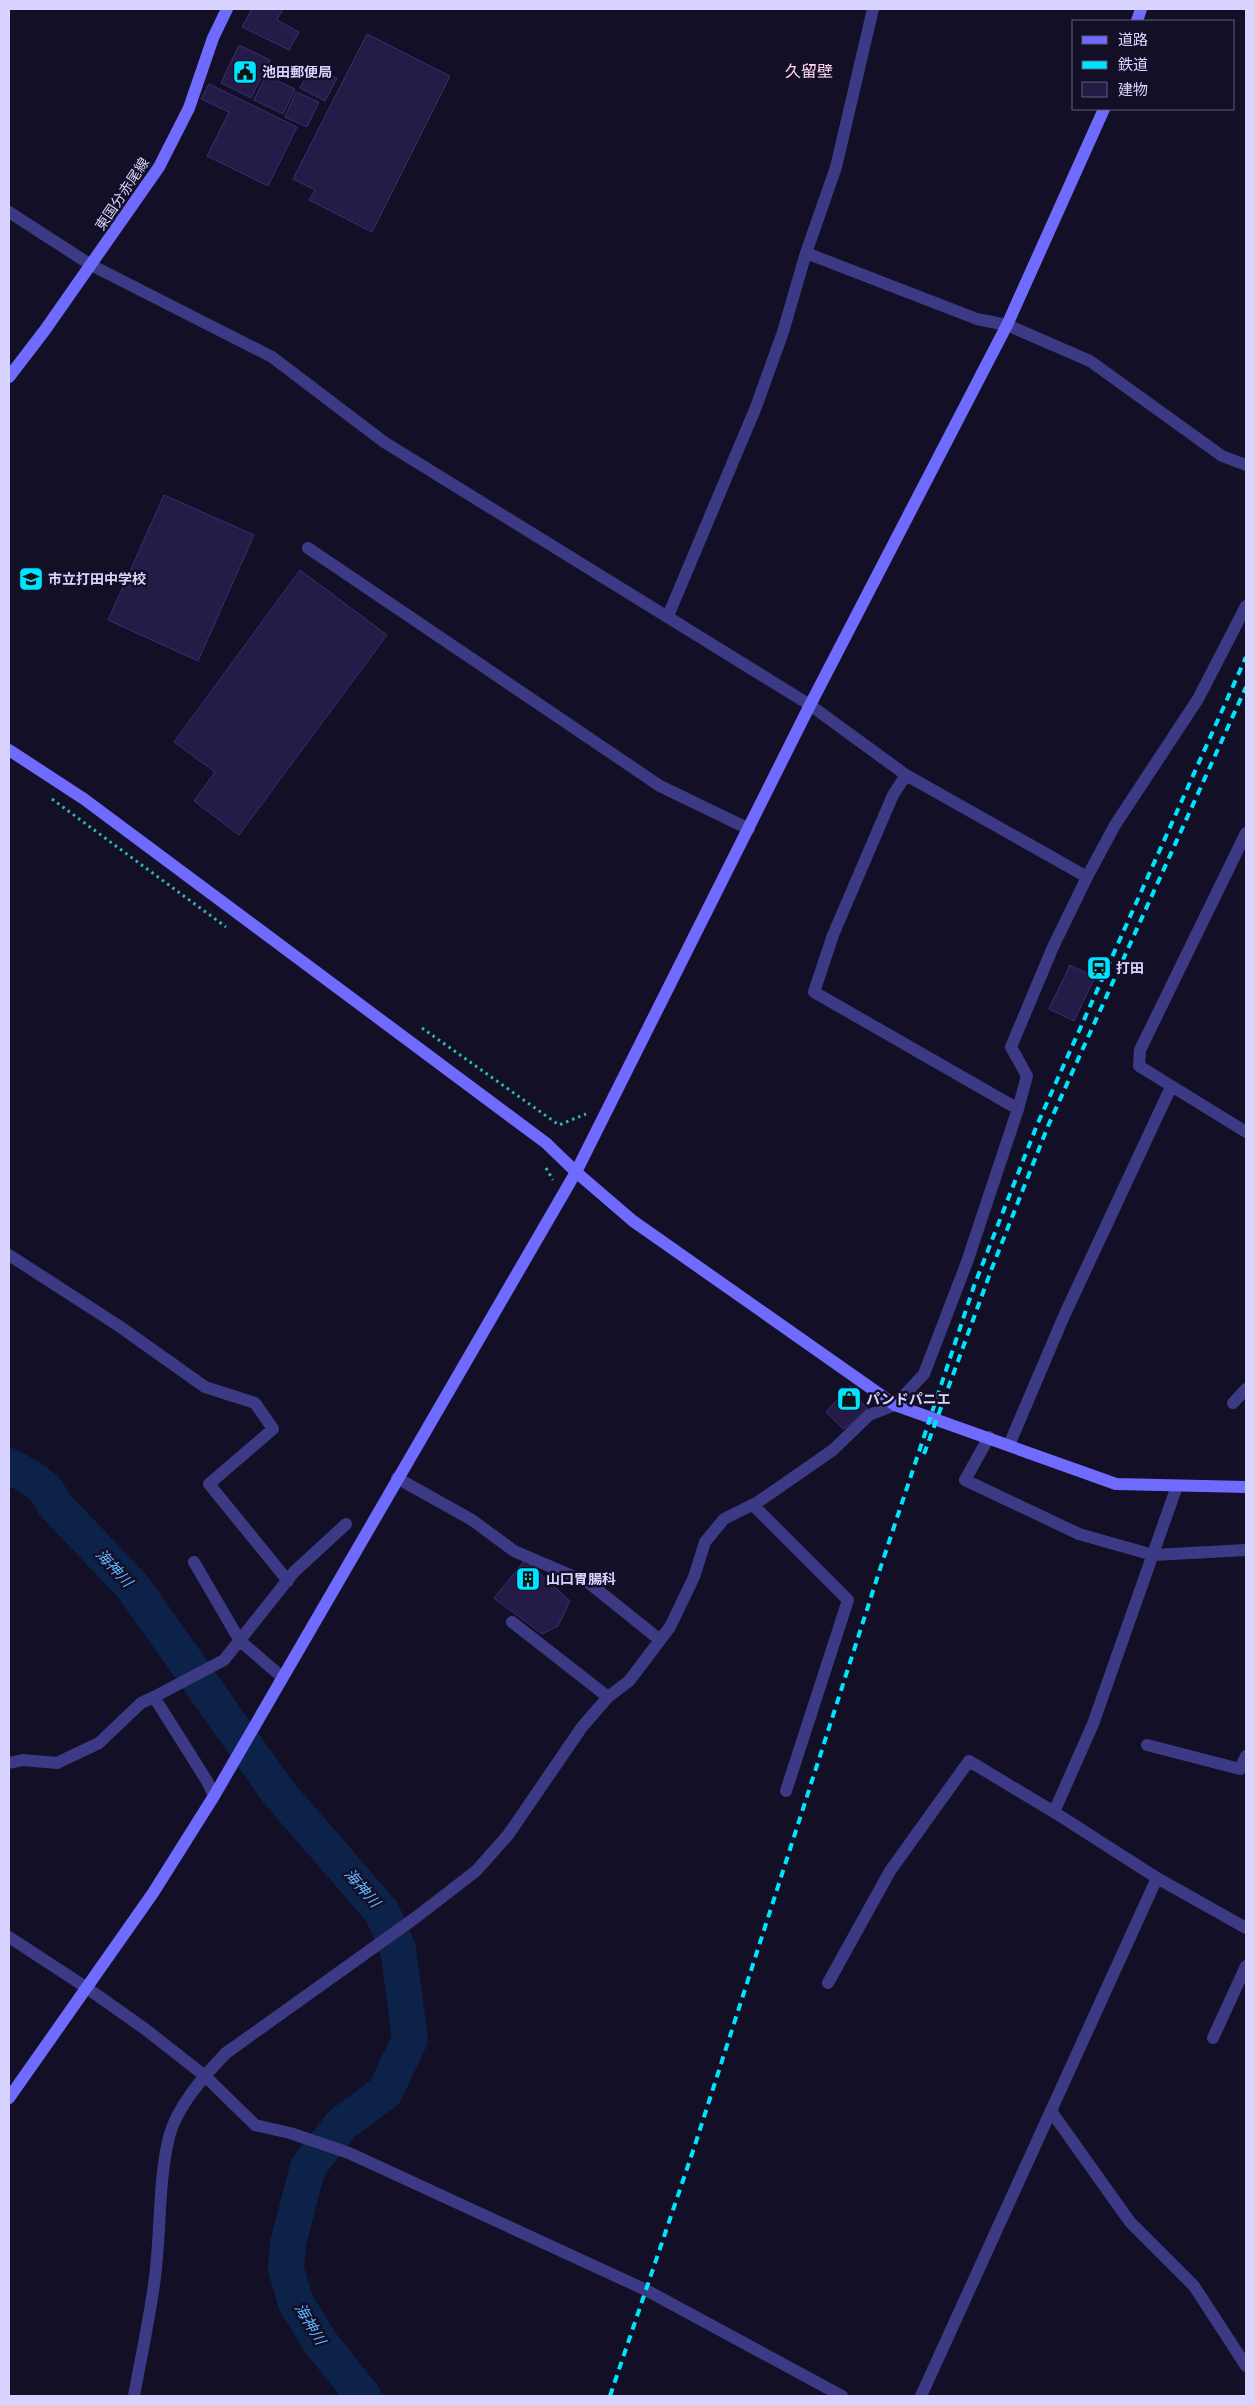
<svg xmlns="http://www.w3.org/2000/svg" width="1255" height="2405" viewBox="0 0 1255 2405" font-family="'Work Sans','Noto Sans JP',sans-serif">
<style>
.lines{fill:none;stroke-linecap:round;stroke-linejoin:round}
.river{stroke:#0c2248;stroke-width:36}
.building{fill:#241b47;stroke:#3b2d73}
.path{stroke:#2fb8b0;stroke-width:3;stroke-dasharray:2.5 4;stroke-linecap:butt}
.street{stroke:#3d3a85;stroke-width:12}
.secondary{stroke:#6f6bff;stroke-width:12}
.rail{stroke:#00e5ff;stroke-width:4;stroke-dasharray:8 6;stroke-linecap:butt}
.labels{text-anchor:middle;stroke-width:5;stroke-linejoin:round;paint-order:stroke}
.poi-label{font-size:14px;font-weight:bold;fill:#d9d4ff;stroke:#130f26;text-anchor:start}
.street-label{font-size:14px;fill:#d9d4ff;stroke:#130f26}
.water-label{font-size:15px;font-style:italic;fill:#62b6ff;stroke:#130f26}
.quarter-label{font-size:16px;fill:#ffd6f0;stroke:#130f26}
</style>
<rect width="100%" height="100%" fill="#130f26"/>
<g class="lines">
<!-- river -->
<path class="river" d="M 9,1466 C 27,1475 47,1485 54,1504 L 133,1587 L 278,1792 L 382,1912 L 398,1949 L 410,2039 L 385,2092 L 342,2124 L 308,2167 L 288,2243 L 286,2269 L 296,2303 L 320,2342 L 363,2396"/>
</g>
<!-- building -->
<path class="building" d="M 252,9 L 283,9 L 277,20 L 299,32 L 289,50 L 242,27 Z
M 367,34 L 450,76 L 372,232 L 309,200 L 315,190 L 293,179 Z
M 239,45 L 270,60 L 251,98 L 221,83 Z
M 312,65 L 337,78 L 325,101 L 300,88 Z
M 266,75 L 295,89 L 283,114 L 254,100 Z
M 209,84 L 297,127 L 268,186 L 207,156 L 229,112 L 201,99 Z
M 296,92 L 319,102 L 307,127 L 285,117 Z
M 164,495 L 254,535 L 198,661 L 108,620 Z
M 300,570 L 387,635 L 239,835 L 194,801 L 215,772 L 174,742 Z
M 1070,965 L 1095,977 L 1074,1021 L 1049,1009 Z
M 850,1386 L 869,1412 L 843,1429 L 826,1412 Z
M 525,1560 L 570,1601 L 558,1626 L 542,1634 L 494,1598 Z"/>
<g class="lines">
<!-- path -->
<path class="path" d="M 52,799 L 226,927
M 422,1028 L 559,1125 L 586,1114
M 546,1168 L 553,1180"/>
<!-- street -->
<path class="street" d="M 9,212 L 91,265 L 272,357 L 384,442 L 810,705 L 906,775 L 1087,877
M 806,253 L 977,319 L 1007,325 L 1090,361 L 1222,456 L 1246,465
M 308,548 L 660,786 L 749,829
M 668,616 L 756,407 L 783,332 L 806,253 L 836,167 L 873,9
M 906,775 L 893,795 L 833,935 L 814,992 L 1018,1109
M 1246,833 L 1140,1050 L 1139,1066 L 1246,1132
M 9,1255 L 119,1326 L 205,1387 L 255,1403 L 273,1429 L 209,1484 L 288,1581
M 1233,1403 L 1246,1389
M 989,1437 L 965,1480 L 1079,1534 L 1153,1555 L 1246,1550
M 1009,1445 L 1064,1316 L 1171,1087
M 397,1478 L 472,1520 L 514,1551 L 589,1583 L 660,1640
M 1177,1486 L 1093,1724 L 1054,1812 L 1157,1878 L 1246,1928
M 753,1505 L 848,1600 L 786,1791
M 194,1562 L 240,1641 L 282,1677
M 512,1622 L 608,1697
M 1147,1745 L 1240,1769 L 1246,1756
M 9,1763 L 23,1760 L 57,1763 L 99,1743 L 141,1703 L 154,1697
M 214,1796 L 207,1781 L 154,1697 L 224,1660 L 294,1572 L 346,1524
M 9,1937 L 87,1988 L 145,2029 L 205,2076 L 255,2125 L 290,2133 L 349,2153 L 646,2290 L 842,2396
M 828,1983 L 890,1871 L 969,1761 L 1054,1812
M 1213,2038 L 1246,1966
M 1051,2111 L 1130,2222 L 1194,2286 L 1246,2366
M 134,2396 C 141,2357 150,2317 155,2277 C 161,2230 158,2183 169,2137 C 177,2106 204,2076 226,2053 L 415,1918 L 476,1871 L 508,1835 L 582,1727 L 608,1697 L 629,1681 L 670,1627 L 694,1577 L 705,1542 L 724,1519 L 758,1502 L 833,1450 L 869,1415 L 895,1405 L 924,1374 L 967,1262 L 1018,1109 L 1027,1076 L 1011,1047 L 1053,947 L 1087,877 L 1115,825 L 1198,699 L 1246,606
M 921,2396 L 1157,1878"/>
<!-- secondary -->
<path class="secondary" d="M 1137,21 L 1141,9
M 9,377 L 45,330 L 159,167 L 189,108 L 213,38 L 227,9
M 9,750 L 84,799 L 546,1143 L 576,1172 L 633,1221 L 895,1405 L 1116,1484 L 1246,1487
M 9,2098 L 153,1893 L 214,1796 L 576,1172 L 810,705 L 1007,325 L 1104,109"/>
<!-- rail -->
<path class="rail" d="M 924,1454 L 992,1268 L 1048,1126 L 1246,687
M 610,2396 L 694,2148 L 881,1566 L 974,1286 L 1037,1125 L 1246,657"/>
</g>
<!-- icons -->
<defs>
<symbol id="civic-square" viewBox="-11 -11 22 22"><rect x="-9" y="-9" width="18" height="18" rx="4" fill="#00e5ff" stroke="#130f26"/><path d="M-.6-6.5H3V-4.5H.6V-3L4-1V1h2V6H-6V1h2V-1L-.6-3ZM-1.2 2.5V6h2.4V2.5Z" fill="#111"/></symbol>
<symbol id="school-square" viewBox="-11 -11 22 22"><rect x="-9" y="-9" width="18" height="18" rx="4" fill="#00e5ff" stroke="#130f26"/><path d="M0-5L7-2L0 1L-7-2ZM-4 1L0 2.5L4 1V4Q0 6-4 4Z" fill="#111"/></symbol>
<symbol id="station-square" viewBox="-11 -11 22 22"><rect x="-9" y="-9" width="18" height="18" rx="4" fill="#00e5ff" stroke="#130f26"/><path d="M-3-6H3Q5-6 5-4V2Q5 4 3 4L4.5 6H3L1.5 4h-3L-3 6H-4.5L-3 4Q-5 4-5 2V-4Q-5-6-3-6ZM-3.5-4v3h7v-3ZM-3.5 1v1.5H-2V1ZM2 1v1.5H3.5V1Z" fill="#111"/></symbol>
<symbol id="shop-square" viewBox="-11 -11 22 22"><rect x="-9" y="-9" width="18" height="18" rx="4" fill="#00e5ff" stroke="#130f26"/><path d="M-5-2.5h2.3a2.7 3.5 0 0 1 5.4 0H5L5.5 6h-11ZM-1.5-2.5h3a1.5 2.3 0 0 0-3 0Z" fill="#111"/></symbol>
<symbol id="building-square" viewBox="-11 -11 22 22"><rect x="-9" y="-9" width="18" height="18" rx="4" fill="#00e5ff" stroke="#130f26"/><path d="M-4-6H4V6H1V3H-1V6H-4ZM-2.5-4.3h1.7v1.8h-1.7ZM.8-4.3h1.7v1.8H.8ZM-2.5-1h1.7V.8h-1.7ZM.8-1h1.7V.8H.8Z" fill="#111"/></symbol>
</defs>
<g fill-rule="evenodd">
<use href="#civic-square" x="231" y="58" width="28" height="28"/>
<use href="#school-square" x="17" y="565" width="28" height="28"/>
<use href="#station-square" x="1085" y="954" width="28" height="28"/>
<use href="#shop-square" x="835" y="1385" width="28" height="28"/>
<use href="#building-square" x="514" y="1565" width="28" height="28"/>
</g>
<g class="labels">
<!-- poi labels -->
<g class="poi-label">
<text x="262" y="77">池田郵便局</text>
<text x="48" y="584">市立打田中学校</text>
<text x="1116" y="973">打田</text>
<text x="866" y="1404">パンドパニエ</text>
<text x="546" y="1584">山口胃腸科</text>
</g>
<!-- street labels -->
<g class="street-label">
<text transform="translate(122 194) rotate(-56)" y="5">東国分赤尾線</text>
</g>
<!-- water labels -->
<g class="water-label">
<text transform="translate(114 1568) rotate(47)" y="5">海神川</text>
<text transform="translate(362 1888) rotate(49)" y="5">海神川</text>
<text transform="translate(310 2324) rotate(59)" y="5">海神川</text>
</g>
<!-- quarter labels -->
<g class="quarter-label">
<text x="809" y="77">久留壁</text>
</g>
</g>
<!-- border -->
<rect width="1255" height="2405" fill="none" stroke="#d9d4ff" stroke-width="20"/>
<!-- legend -->
<rect x="1072" y="20" width="162" height="90" fill="#130f26" stroke="#625e7d"/>
<rect x="1082" y="36" width="25" height="8" fill="#6f6bff" stroke="#625e7d"/>
<text x="1118" y="45" font-size="15" fill="#d9d4ff">道路</text>
<rect x="1082" y="61" width="25" height="8" fill="#00e5ff" stroke="#625e7d"/>
<text x="1118" y="70" font-size="15" fill="#d9d4ff">鉄道</text>
<rect x="1082" y="82" width="25" height="15" fill="#241b47" stroke="#625e7d"/>
<text x="1118" y="95" font-size="15" fill="#d9d4ff">建物</text>
</svg>
